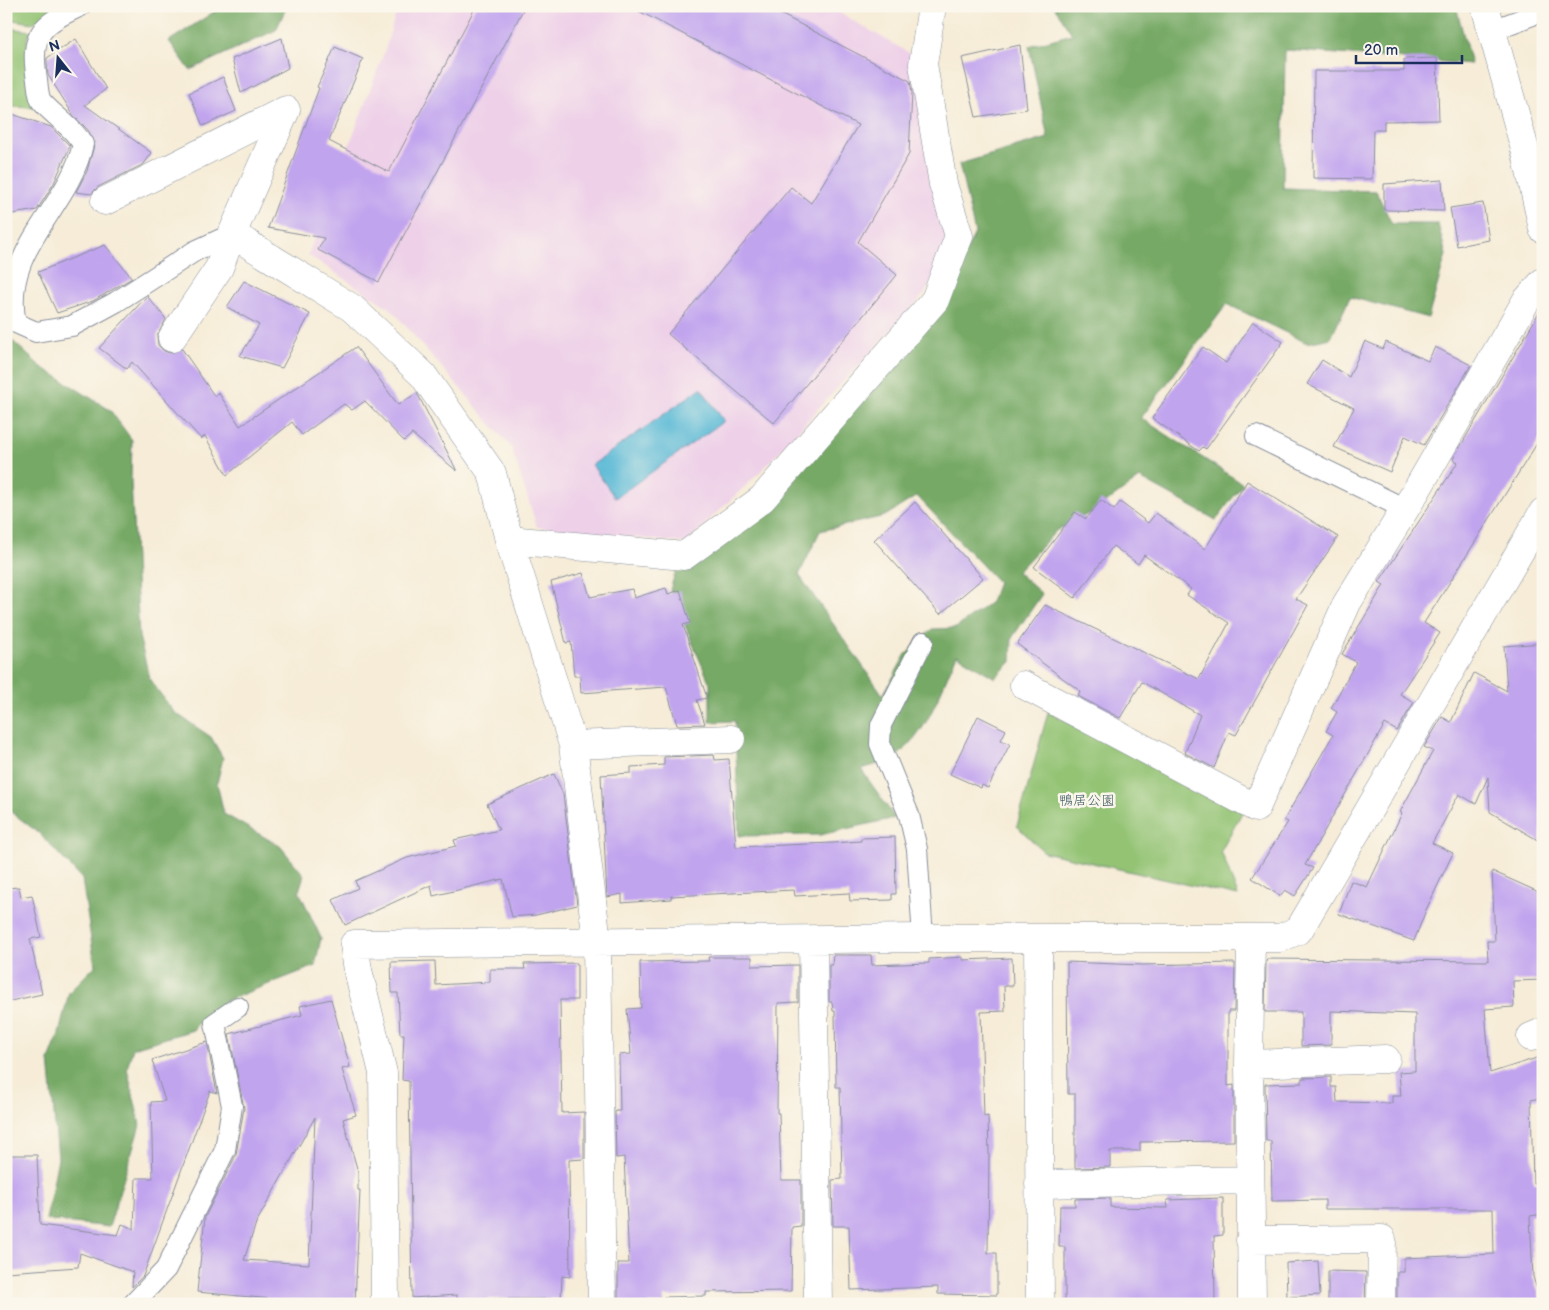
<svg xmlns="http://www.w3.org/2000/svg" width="1549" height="1310" viewBox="0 0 1549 1310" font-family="'Balsamiq Sans','Klee One',sans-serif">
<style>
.built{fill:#eed0e8}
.green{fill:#93c373;stroke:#577968}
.forest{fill:#76a965;stroke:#486c62;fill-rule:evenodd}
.water{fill:#56b8d5;stroke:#38749a}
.building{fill:#c1a4ee;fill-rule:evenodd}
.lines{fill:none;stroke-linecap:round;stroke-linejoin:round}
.lane-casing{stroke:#888e9a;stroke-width:22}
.street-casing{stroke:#888e9a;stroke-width:29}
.secondary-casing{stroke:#888e9a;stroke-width:29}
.lane{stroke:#fff;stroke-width:20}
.street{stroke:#fff;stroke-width:28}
.secondary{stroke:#fff;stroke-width:28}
.labels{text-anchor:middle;stroke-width:5;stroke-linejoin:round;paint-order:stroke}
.park-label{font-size:14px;fill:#3f5b64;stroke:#fbf7ec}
</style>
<rect width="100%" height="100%" fill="#fbf7ec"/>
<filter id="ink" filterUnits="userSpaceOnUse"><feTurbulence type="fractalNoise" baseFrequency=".02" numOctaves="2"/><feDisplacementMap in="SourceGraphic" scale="10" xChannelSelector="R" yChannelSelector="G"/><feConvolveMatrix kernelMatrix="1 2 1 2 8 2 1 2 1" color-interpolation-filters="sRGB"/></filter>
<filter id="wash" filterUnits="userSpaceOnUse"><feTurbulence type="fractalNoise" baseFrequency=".0096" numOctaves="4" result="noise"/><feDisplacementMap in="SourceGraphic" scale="20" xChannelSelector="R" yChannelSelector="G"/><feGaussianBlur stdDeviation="1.12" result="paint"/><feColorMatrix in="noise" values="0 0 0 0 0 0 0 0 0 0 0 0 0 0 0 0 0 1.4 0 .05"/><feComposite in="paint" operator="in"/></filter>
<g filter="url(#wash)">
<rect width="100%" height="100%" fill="#f6ecd7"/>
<!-- built -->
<path class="built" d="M 398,6 L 828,6 L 916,57 L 952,242 L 924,294 L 759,473 L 685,543 L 537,527 L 511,447 L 391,309 L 308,255 L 385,50 Z"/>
<!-- green -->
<path class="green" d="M 6,6 L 60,6 L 33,23 L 6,19 Z
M 8,28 L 31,31 L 27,39 L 35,107 L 13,106 L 6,60 Z
M 1048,712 L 1243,811 L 1221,851 L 1238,896 L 1044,852 L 1017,826 Z"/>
<!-- forest -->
<path class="forest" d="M 223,6 L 287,6 L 276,30 L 190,70 L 169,41 Z
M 1054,6 L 1456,6 L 1471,64 L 1285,50 L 1283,188 L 1376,191 L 1392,224 L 1438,224 L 1446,255 L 1428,318 L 1350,297 L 1331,338 L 1307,343 L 1227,304 L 1141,418 L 1243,484 L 1216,520 L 1140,478 L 1094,511 L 1057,530 L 1017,572 L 1042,594 L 1012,638 L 1011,662 L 995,678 L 957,655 C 942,686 930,727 904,750 C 893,761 875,765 861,769 L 895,818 L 820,835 L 739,836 L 735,721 L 710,722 L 710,684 L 670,590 L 676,570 L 768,503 L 941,303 L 975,233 L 959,164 L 1048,138 L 1029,46 L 1072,34 ZM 917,496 L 998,582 L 991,602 L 956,628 L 932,629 L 906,654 L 883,695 L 799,575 L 820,531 L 885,516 Z
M 6,335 L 40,366 L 110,410 L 132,440 L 131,481 L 139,636 L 150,680 L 174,712 L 211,737 L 223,758 L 217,783 L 224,814 L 280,846 L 304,875 L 299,891 L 321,938 L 315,966 L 228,1000 L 201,1019 L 193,1030 L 133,1048 L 127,1068 L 140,1125 L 109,1227 L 46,1220 L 58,1158 L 49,1060 L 59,1034 L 69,992 L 95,966 L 82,879 L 40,834 L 6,808 Z"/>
<!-- water -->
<path class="water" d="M 701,388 L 724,421 L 615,498 L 592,465 Z"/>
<g id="blocks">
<!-- building -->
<path class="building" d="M 476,6 L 525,6 L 379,282 L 318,250 L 324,238 L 268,228 L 319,88 L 317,87 L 335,47 L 363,59 L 329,141 L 389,172 Z
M 629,6 L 765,6 L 910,81 L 912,93 L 909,154 L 858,242 L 897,275 L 774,423 L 668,334 L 791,187 L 811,203 L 858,125 Z
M 282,38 L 288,68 L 241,93 L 232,59 Z
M 76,39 L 106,89 L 85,105 L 152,153 L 144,164 L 98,187 L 91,194 L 76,192 L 87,171 L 95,142 L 88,130 L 74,116 L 48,75 L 47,63 L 47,58 Z
M 1020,45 L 1027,109 L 976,117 L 962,58 Z
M 1437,58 L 1439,120 L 1384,121 L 1384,130 L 1373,130 L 1372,179 L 1313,178 L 1314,71 L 1404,71 L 1404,59 Z
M 223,77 L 236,111 L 203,126 L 189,93 Z
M 6,112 L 51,127 L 70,146 L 54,183 L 37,210 L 6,215 Z
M 1442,180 L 1444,211 L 1384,210 L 1384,184 Z
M 1483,203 L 1489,240 L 1457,246 L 1450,208 Z
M 105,245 L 132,278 L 93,301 L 57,313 L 38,272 Z
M 244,281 L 310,314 L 282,368 L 240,356 L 259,325 L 227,307 Z
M 147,296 L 166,319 L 157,336 L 158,345 L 164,351 L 170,353 L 182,349 L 215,397 L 218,392 L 240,426 L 356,347 L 398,405 L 417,393 L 457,471 L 412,434 L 404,441 L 365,401 L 352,410 L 344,404 L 302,435 L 292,422 L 227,475 L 205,436 L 201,439 L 132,362 L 127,369 L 99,348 Z
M 1543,306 L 1543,434 L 1424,623 L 1440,633 L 1400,694 L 1414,702 L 1397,731 L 1385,724 L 1305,865 L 1313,868 L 1295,896 L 1285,890 L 1280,896 L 1252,878 L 1288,822 L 1284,820 L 1333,735 L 1326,731 L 1337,712 L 1331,708 L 1356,662 L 1342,654 L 1384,585 L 1379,582 L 1458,462 L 1453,459 Z
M 1253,322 L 1283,342 L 1206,449 L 1203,447 L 1199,451 L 1152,418 L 1203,347 L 1226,363 Z
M 1365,341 L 1383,349 L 1386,342 L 1428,361 L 1435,347 L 1471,365 L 1424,445 L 1405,436 L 1390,472 L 1334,447 L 1354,408 L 1307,384 L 1322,360 L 1349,377 Z
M 1247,481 L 1338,537 L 1296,599 L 1308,605 L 1236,735 L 1229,732 L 1214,768 L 1185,753 L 1200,715 L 1142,682 L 1120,718 L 1078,696 L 1080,691 L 1017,644 L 1045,605 L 1199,679 L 1229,623 L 1187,595 L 1191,589 L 1144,555 L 1138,564 L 1113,546 L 1075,598 L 1034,567 L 1075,512 L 1086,519 L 1101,500 L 1114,510 L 1120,502 L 1148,523 L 1156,513 L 1205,549 Z
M 915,502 L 983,578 L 940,614 L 874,540 Z
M 583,573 L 590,597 L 632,589 L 634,598 L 666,588 L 668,594 L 680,590 L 690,623 L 683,625 L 707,698 L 697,700 L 705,724 L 677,725 L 666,687 L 581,693 L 580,676 L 574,676 L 571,642 L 566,643 L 551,582 Z
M 1543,643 L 1541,842 L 1490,812 L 1488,777 L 1476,804 L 1459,794 L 1432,843 L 1453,853 L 1426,910 L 1414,941 L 1339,914 L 1351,881 L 1367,887 L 1402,813 L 1400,812 L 1433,751 L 1424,747 L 1442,717 L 1451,722 L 1474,673 L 1507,691 L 1504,646 Z
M 978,716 L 1006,730 L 1001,740 L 1010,744 L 988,788 L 982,785 L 981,788 L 950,774 Z
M 714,755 L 715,760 L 729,759 L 736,847 L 833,843 L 861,841 L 861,838 L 895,837 L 896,894 L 892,894 L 892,900 L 850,901 L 849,893 L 795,896 L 794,890 L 671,896 L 671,899 L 622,903 L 622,894 L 607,897 L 601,775 L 631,773 L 631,767 L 664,765 L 664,757 Z
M 554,774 L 563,794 L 577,905 L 536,915 L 512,917 L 503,879 L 433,896 L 431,885 L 345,925 L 333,900 L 358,888 L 355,881 L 407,858 L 456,846 L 454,840 L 499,830 L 487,804 Z
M 1492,871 L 1543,894 L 1543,980 L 1513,981 L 1514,1007 L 1485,1009 L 1490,1073 L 1543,1056 L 1543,1097 L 1531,1100 L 1533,1183 L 1543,1183 L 1543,1214 L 1530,1216 L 1533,1277 L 1542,1304 L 1397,1304 L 1397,1272 L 1404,1272 L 1404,1258 L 1494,1254 L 1493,1209 L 1325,1209 L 1325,1200 L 1272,1201 L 1271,1141 L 1266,1141 L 1265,1084 L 1302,1083 L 1302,1078 L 1331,1077 L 1331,1087 L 1336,1087 L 1337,1102 L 1392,1103 L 1392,1096 L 1401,1096 L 1399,1072 L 1415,1071 L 1415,1014 L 1331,1011 L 1331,1045 L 1301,1046 L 1301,1012 L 1265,1012 L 1266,962 L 1267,959 L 1488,961 L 1487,941 L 1495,941 Z
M 19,887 L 21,897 L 32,895 L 41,937 L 30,939 L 42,994 L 6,1002 L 6,888 Z
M 833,955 L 871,955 L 872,965 L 929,963 L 929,959 L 963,957 L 963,960 L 1012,958 L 1013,986 L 1004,986 L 1005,1011 L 981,1012 L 984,1117 L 988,1116 L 989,1153 L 988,1253 L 997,1253 L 997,1295 L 938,1294 L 938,1287 L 851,1290 L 849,1226 L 833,1226 L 832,1180 L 842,1179 L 840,1087 L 836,1087 L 835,1011 L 833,1011 L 832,1002 L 829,1002 L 829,965 L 832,965 Z
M 708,957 L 752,957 L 752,966 L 798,965 L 798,1002 L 778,1003 L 777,1113 L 779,1113 L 781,1180 L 801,1180 L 801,1226 L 792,1227 L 791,1291 L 706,1292 L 706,1296 L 664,1297 L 664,1304 L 618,1304 L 618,1263 L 629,1263 L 624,1157 L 616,1158 L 615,1111 L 620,1111 L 619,1055 L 631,1054 L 627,1009 L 641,1008 L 640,962 L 709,961 Z
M 435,961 L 436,985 L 490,982 L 490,969 L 525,969 L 524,964 L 577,963 L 577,1000 L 560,1000 L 562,1113 L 584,1112 L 584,1159 L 569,1160 L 570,1277 L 562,1276 L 561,1299 L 489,1299 L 489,1302 L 457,1303 L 457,1295 L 412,1298 L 409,1081 L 402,1080 L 404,1034 L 400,1034 L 398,993 L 392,993 L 391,962 Z
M 1067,962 L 1142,965 L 1235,963 L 1234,1011 L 1228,1011 L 1228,1086 L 1234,1085 L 1234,1141 L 1140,1142 L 1140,1151 L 1110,1151 L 1110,1167 L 1075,1168 L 1075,1094 L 1068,1094 Z
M 331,999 L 350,1067 L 342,1069 L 356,1115 L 343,1119 L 358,1172 L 358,1190 L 360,1190 L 355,1304 L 272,1304 L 272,1299 L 197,1292 L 205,1217 L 236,1155 L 244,1108 L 229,1034 L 302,1015 L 300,1006 ZM 315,1117 L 309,1264 L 244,1260 L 256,1223 Z
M 207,1042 L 217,1093 L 210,1091 L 143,1276 L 132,1287 L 133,1272 L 80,1253 L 78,1267 L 6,1272 L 6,1155 L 37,1155 L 40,1225 L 118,1235 L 122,1224 L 134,1229 L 136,1178 L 153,1178 L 151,1102 L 165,1101 L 152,1060 Z
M 1110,1198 L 1110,1207 L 1168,1208 L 1167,1200 L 1223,1198 L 1223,1235 L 1214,1236 L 1215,1302 L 1198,1302 L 1198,1304 L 1065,1304 L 1065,1247 L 1059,1247 L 1060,1206 L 1075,1206 L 1075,1199 Z
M 1318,1261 L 1320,1295 L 1287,1297 L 1286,1263 Z
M 1328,1271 L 1366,1272 L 1365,1304 L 1328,1304 Z"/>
</g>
</g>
<g filter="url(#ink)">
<use href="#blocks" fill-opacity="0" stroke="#888e9a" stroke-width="1"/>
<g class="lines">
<defs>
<path id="lane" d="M 81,6 C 42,24 29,33 37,80 C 38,86 38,97 42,102 C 55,117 72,126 83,144 C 69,209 0,249 16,323 L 36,332 L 72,326 L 116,302 L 195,251 L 232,234
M 1493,30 L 1543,11
M 1256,436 L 1405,509
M 923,642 L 881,725 L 880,744 L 909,815 L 917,849 L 923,938
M 133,1304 L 166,1269 L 225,1150 L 232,1106 L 215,1023 L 238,1007"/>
<path id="street" d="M 105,201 L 286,110 L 232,234 L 352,308 L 423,375 L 492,473 L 509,540 L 573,745 L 597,941 L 602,1304
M 172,338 L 219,268 L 232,234
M 509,540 L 684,556 L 762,499 L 935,300 L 959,236 L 943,184 L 923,64 L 932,6
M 1024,685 L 1256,808 L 1347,603 L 1415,493 L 1526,301 L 1543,282
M 573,745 L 731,739
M 1038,938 L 1040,1304
M 1251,939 L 1249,1064 L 1252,1304
M 813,941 L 818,1304
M 1531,1037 L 1543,1032
M 1249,1064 L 1386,1059
M 1039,1184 L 1250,1180
M 1250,1240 L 1382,1239 L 1381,1304
M 385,1304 L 383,1073 L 358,970 L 354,944 L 923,938 L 1280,938 L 1299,930 L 1543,512"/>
<path id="secondary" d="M 1485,6 L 1526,153 L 1543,229"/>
</defs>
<!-- lane casing -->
<use href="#lane" class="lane-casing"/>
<!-- street casing -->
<use href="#street" class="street-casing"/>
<!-- secondary casing -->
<use href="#secondary" class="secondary-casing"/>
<!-- lane -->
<use href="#lane" class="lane"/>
<!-- street -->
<use href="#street" class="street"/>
<!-- secondary -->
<use href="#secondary" class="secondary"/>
</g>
</g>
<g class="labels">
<!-- park labels -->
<g class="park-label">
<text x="1087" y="805">鴨居公園</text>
</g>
</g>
<!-- margin -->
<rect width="1549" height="1310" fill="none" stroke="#fbf7ec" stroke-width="25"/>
<!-- north arrow -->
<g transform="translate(58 58) rotate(343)" stroke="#fbf7ec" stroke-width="4" paint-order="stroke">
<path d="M0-4L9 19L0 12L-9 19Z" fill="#1b2f5e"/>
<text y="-8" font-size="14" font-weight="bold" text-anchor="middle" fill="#1b2f5e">N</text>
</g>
<!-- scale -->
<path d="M1356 55v8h106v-8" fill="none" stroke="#1b2f5e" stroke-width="2.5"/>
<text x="1364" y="55" font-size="15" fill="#1b2f5e" stroke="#fbf7ec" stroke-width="4" paint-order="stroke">20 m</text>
</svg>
